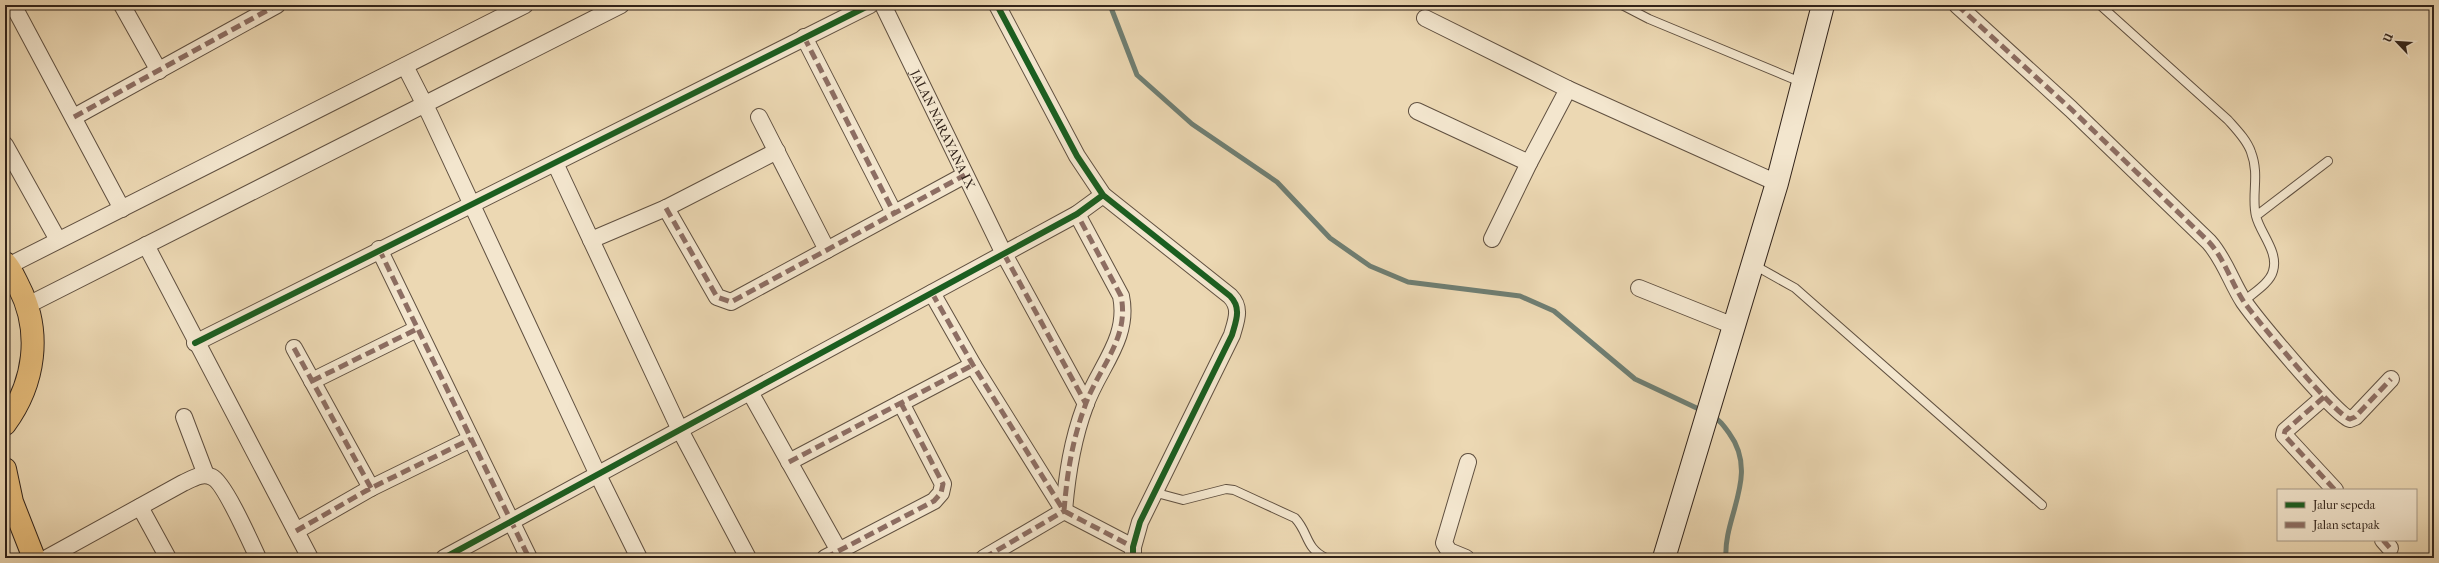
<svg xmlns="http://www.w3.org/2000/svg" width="2439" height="563" viewBox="0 0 2439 563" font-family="'IM FELL French Canon',serif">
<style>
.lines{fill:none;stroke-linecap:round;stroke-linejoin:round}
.stream{stroke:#6f7e72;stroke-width:5}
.lane-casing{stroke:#605040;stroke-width:10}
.street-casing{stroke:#605040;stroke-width:18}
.secondary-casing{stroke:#31231a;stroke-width:24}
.primary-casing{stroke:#31231a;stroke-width:24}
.lane{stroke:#f3e6ce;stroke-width:8}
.street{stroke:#f3e6ce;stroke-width:16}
.secondary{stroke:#f3e6ce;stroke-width:22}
.primary{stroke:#e6bc7a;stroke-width:22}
.quiet{stroke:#8d6e63;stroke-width:5;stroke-dasharray:10 5;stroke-linecap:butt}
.cycleway-casing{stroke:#f3e6ce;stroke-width:8}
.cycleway{stroke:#1b5e20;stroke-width:6}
.labels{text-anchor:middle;stroke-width:3;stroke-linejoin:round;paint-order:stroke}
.street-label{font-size:13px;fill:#31231a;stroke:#f3e6ce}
</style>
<rect width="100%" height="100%" fill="#ecd8b3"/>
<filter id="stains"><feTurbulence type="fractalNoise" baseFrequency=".005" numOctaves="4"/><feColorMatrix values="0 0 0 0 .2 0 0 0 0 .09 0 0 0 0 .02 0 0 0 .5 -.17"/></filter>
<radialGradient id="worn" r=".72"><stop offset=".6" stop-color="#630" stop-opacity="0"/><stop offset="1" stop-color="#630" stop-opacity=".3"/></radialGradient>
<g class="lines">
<!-- stream -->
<path class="stream" d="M 1110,5 L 1137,75 L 1192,124 L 1277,182 L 1330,238 L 1370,266 L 1408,282 L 1520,296 L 1554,311 L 1635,379 L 1703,411
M 1712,416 C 1720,420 1724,426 1729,433 C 1760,475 1723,517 1726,558"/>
<defs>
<path id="lane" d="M 1622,5 L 1649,19 L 1803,83
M 2100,5 L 2228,120 C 2236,129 2247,140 2251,152 C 2260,175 2251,196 2256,216 C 2260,233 2279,252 2273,271 C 2270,283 2253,293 2244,301
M 2256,216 L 2328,161
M 1754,265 L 1795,288 L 2042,505
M 1153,492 L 1183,500 L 1226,489 L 1234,490 L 1295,518 C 1309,533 1305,548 1326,558"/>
<g id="street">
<path d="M 13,5 L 122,209"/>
<path d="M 122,5 L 159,71"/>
<path id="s1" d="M 883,5 L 1004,254 L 1086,404"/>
<path d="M 997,5 L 1077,156 L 1103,195 L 1230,296 C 1242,308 1236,321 1232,335 L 1140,522 L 1133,547 L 1133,558"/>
<path d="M 1957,5 L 2071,109 L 2209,242 C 2225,260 2231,282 2244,302 C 2256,319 2336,416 2350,419 L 2355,417 L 2391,379"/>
<path d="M 1425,18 L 1568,89 L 1777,183"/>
<path d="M 804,37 L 894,213"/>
<path d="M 405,66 L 430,115 L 598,475 L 639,558"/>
<path d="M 1417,111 L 1529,163"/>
<path d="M 74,117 L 277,5"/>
<path d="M 759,117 L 827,250"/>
<path d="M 5,145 L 58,240"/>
<path d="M 555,163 L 680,430 L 748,558"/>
<path d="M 666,208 L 717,297 L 731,302 L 965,175"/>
<path d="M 1492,239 L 1529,163 L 1568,89"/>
<path d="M 591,240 L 666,208 L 777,151"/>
<path d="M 146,245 L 310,558"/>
<path d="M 379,249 L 529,558"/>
<path d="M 8,266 L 525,5"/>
<path d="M 1639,288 L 1734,326"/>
<path d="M 932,293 L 973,365 L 1064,511 L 1133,547"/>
<path d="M 28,305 L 621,5"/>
<path d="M 195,343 L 870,5"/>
<path d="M 294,348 L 371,488"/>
<path d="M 312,381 L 417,329"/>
<path d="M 750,392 L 839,551"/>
<path d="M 2324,397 L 2285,431 L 2284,435 L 2335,490"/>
<path d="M 184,417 L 206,475"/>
<path d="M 789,462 L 973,365"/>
<path d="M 140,507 L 168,558"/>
<path d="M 1064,511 C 1067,474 1072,441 1085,406 C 1098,368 1130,339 1121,296 L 1077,214"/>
<path d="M 296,531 L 371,488 L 471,439"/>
<path d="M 2383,540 L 2390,548"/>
<path d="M 47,558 L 183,483 C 192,479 202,472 212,477 C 224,482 251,543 258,558"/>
<path d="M 444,558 L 1077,214 L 1103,195"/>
<path d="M 825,558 L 934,501 L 941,493 L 943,484 L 901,403"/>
<path d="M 984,558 L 1064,511"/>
<path d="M 1466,558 L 1449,551 L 1444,543 L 1468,462"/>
</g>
<path id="secondary" d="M 1664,558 L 1777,183 L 1823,5"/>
<path id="primary" d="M 5,263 C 11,269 15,279 19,287 C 42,332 35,383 5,424
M 5,469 L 12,502 L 34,558"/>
</defs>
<!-- lane casing -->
<use href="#lane" class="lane-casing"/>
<!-- street casing -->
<use href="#street" class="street-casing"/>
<!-- secondary casing -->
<use href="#secondary" class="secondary-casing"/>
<!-- primary casing -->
<use href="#primary" class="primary-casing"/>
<!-- lane -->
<use href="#lane" class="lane"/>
<!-- street -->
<use href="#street" class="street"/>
<!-- secondary -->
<use href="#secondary" class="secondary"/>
<!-- primary -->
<use href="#primary" class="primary"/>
<!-- quiet -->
<path class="quiet" d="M 1957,5 L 2071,109 L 2209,242 C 2225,260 2231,282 2244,302 C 2256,319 2336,416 2350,419 L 2355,417 L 2391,379
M 804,37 L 894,213
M 74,117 L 277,5
M 666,208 L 717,297 L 731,302 L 965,175
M 379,249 L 529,558
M 1004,254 L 1086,404
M 932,293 L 973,365 L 1064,511 L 1133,547
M 294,348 L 371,488
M 312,381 L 417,329
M 2324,397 L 2285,431 L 2284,435 L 2335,490
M 789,462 L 973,365
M 1064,511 C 1067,474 1072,441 1085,406 C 1098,368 1130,339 1121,296 L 1077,214
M 296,531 L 371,488 L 471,439
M 2383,540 L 2390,548
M 825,558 L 934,501 L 941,493 L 943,484 L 901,403
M 984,558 L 1064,511"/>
<defs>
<path id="cycleway" d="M 997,5 L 1077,156 L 1103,195 L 1230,296 C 1242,308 1236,321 1232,335 L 1140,522 L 1133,547 L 1133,558
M 195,343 L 870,5
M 444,558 L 1077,214 L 1103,195"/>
</defs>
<!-- cycleway casing -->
<use href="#cycleway" class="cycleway-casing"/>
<!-- cycleway -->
<use href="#cycleway" class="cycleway"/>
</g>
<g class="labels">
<!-- street labels -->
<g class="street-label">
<text dy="5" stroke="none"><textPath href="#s1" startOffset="138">JALAN NARAYANA IX</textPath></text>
</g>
</g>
<!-- margin -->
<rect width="2439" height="563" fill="none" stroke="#ecd8b3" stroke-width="20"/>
<rect x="6" y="6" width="2427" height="551" fill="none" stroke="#31231a" stroke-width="2"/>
<rect x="10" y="10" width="2419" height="543" fill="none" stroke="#31231a"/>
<!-- legend -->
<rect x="2277" y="489" width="140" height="52" fill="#f3e6ce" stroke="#a59886"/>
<rect x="2285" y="502" width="20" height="6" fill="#1b5e20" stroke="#a59886"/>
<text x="2313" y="509" font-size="12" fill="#31231a">Jalur sepeda</text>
<rect x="2285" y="522" width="20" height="6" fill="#8d6e63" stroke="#a59886"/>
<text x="2313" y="529" font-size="12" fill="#31231a">Jalan setapak</text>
<!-- north arrow -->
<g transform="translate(2397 42) rotate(295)" stroke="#f3e6ce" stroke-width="3" paint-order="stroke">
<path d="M0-3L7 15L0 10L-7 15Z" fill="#31231a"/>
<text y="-6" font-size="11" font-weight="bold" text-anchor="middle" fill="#31231a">U</text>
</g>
<rect width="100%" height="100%" filter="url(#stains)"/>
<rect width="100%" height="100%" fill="url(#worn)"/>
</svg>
